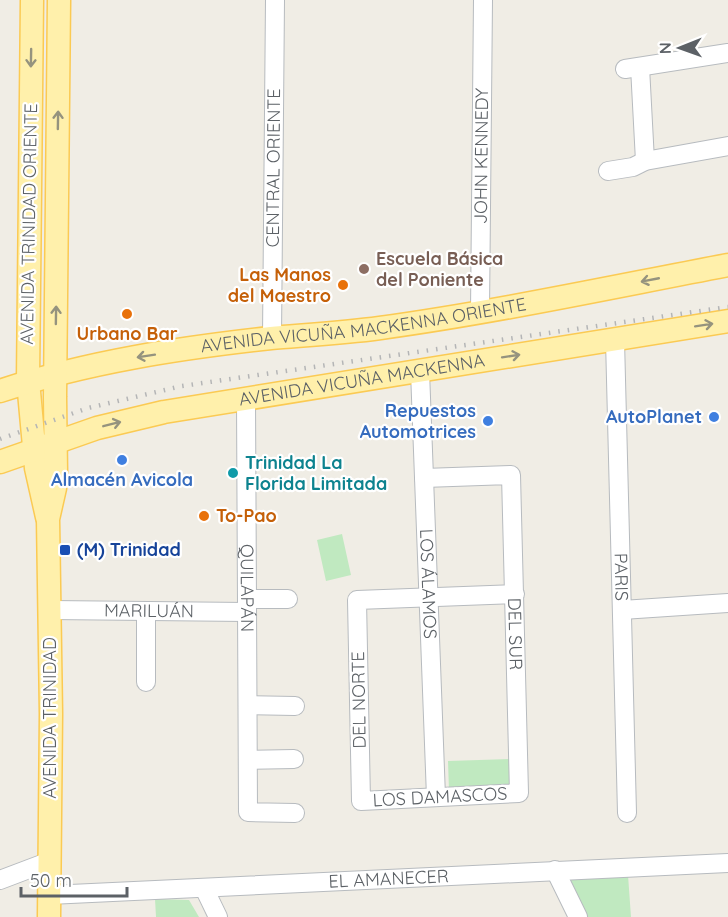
<svg xmlns="http://www.w3.org/2000/svg" width="728" height="917" viewBox="0 0 728 917" font-family="Quicksand,sans-serif">
<style>
.green{fill:#c0e9c0}
.lines{fill:none;stroke-linecap:round;stroke-linejoin:round}
.minor-casing{stroke:#b7bbbf;stroke-width:20}
.major-casing{stroke:#fbca53;stroke-width:25}
.minor{stroke:#fff;stroke-width:18}
.major{stroke:#fff0ab;stroke-width:22}
.rail{stroke:#b4b5b6;stroke-width:4.5;stroke-dasharray:1.5 8;stroke-linecap:butt}
.oneway{stroke:#95937e}
.education-dot{fill:#8d6e63;stroke:#fff;stroke-width:2}
.food-dot{fill:#e8710a;stroke:#fff;stroke-width:2}
.shop-dot{fill:#3f7fe0;stroke:#fff;stroke-width:2}
.culture-dot{fill:#0f9aa8;stroke:#fff;stroke-width:2}
.transit-dot{fill:#1a4fb4;stroke:#fff;stroke-width:2}
.labels{text-anchor:middle;stroke-width:4.5;stroke-linejoin:round;paint-order:stroke}
.street-label{font-size:18px;fill:#5c6166;stroke:#fff}
.education-label{font-size:18px;font-weight:bold;fill:#785e54;stroke:#fff;text-anchor:start}
.food-label{font-size:18px;font-weight:bold;fill:#c56008;stroke:#fff;text-anchor:end}
.shop-label{font-size:18px;font-weight:bold;fill:#366cbe;stroke:#fff;text-anchor:end}
.culture-label{font-size:18px;font-weight:bold;fill:#0d838f;stroke:#fff;text-anchor:start}
.transit-label{font-size:18px;font-weight:bold;fill:#164399;stroke:#fff;text-anchor:start}
</style>
<rect width="100%" height="100%" fill="#f0ede5"/>
<!-- green -->
<path class="green" d="M 342,534 L 351,575 L 326,581 L 317,540 Z
M 512,759 L 513,789 L 449,791 L 448,761 Z
M 628,875 L 631,917 L 587,917 L 569,876 Z
M 155,899 L 189,900 L 199,917 L 156,917 Z"/>
<g class="lines">
<defs>
<g id="minor">
<path d="M 640,67 L 645,161"/>
<path d="M 625,69 L 728,53"/>
<path d="M 608,171 L 633,167 L 645,161 L 728,146"/>
<path id="s1" d="M 480,312 L 483,0"/>
<path id="s2" d="M 272,338 L 275,0"/>
<path id="s3" d="M 615,340 L 627,813"/>
<path id="s4" d="M 420,371 L 436,797"/>
<path id="s5" d="M 246,399 L 248,812 L 295,813"/>
<path id="s6" d="M 424,478 L 511,475 L 519,793 L 361,801 L 357,600 L 515,594"/>
<path d="M 247,599 L 288,599"/>
<path id="s7" d="M 50,610 L 247,612"/>
<path d="M 622,610 L 728,603"/>
<path d="M 146,682 L 146,611"/>
<path d="M 248,705 L 295,706"/>
<path d="M 248,760 L 294,759"/>
<path d="M 555,870 L 578,917"/>
<path d="M 0,880 L 50,861"/>
<path d="M 204,888 L 218,917"/>
<path id="s8" d="M 49,895 L 728,863"/>
</g>
<g id="major">
<path d="M 32,0 L 28,381 L 36,468 L 47,517"/>
<path id="s9" d="M 0,391 C 87,362 180,348 271,338 C 307,335 344,333 380,328 C 496,312 612,287 728,265"/>
<path id="s10" d="M 0,462 L 97,428 L 164,412 L 728,321"/>
<path d="M 49,917 L 51,714 L 48,519 L 55,488 L 56,474 L 55,397 L 59,0"/>
</g>
</defs>
<!-- minor casing -->
<use href="#minor" class="minor-casing"/>
<!-- major casing -->
<use href="#major" class="major-casing"/>
<!-- minor -->
<use href="#minor" class="minor"/>
<!-- major -->
<use href="#major" class="major"/>
<!-- rail -->
<path class="rail" d="M 0,439 L 88,408 L 182,386 L 728,307"/>
</g>
<!-- one-way arrows -->
<defs><path id="oneway-shaft" d="M-6 0H5M1.5-3L5.5 0L1.5 3" fill="none" stroke-width="1.6" stroke-linecap="round" stroke-linejoin="round" transform="scale(1.5)"/></defs>
<g class="oneway">
<use href="#oneway-shaft" transform="translate(31 58) rotate(91)"/>
<use href="#oneway-shaft" transform="translate(58 120) rotate(-89)"/>
<use href="#oneway-shaft" transform="translate(650 280) rotate(169)"/>
<use href="#oneway-shaft" transform="translate(56 315) rotate(-89)"/>
<use href="#oneway-shaft" transform="translate(704 325) rotate(-9)"/>
<use href="#oneway-shaft" transform="translate(146 356) rotate(171)"/>
<use href="#oneway-shaft" transform="translate(511 356) rotate(-9)"/>
<use href="#oneway-shaft" transform="translate(112 424) rotate(-14)"/>
</g>
<!-- markers -->
<circle class="education-dot" cx="364" cy="269" r="6"/>
<g class="food-dot">
<circle cx="343" cy="285" r="6"/>
<circle cx="127" cy="314" r="6"/>
<circle cx="204" cy="516" r="6"/>
</g>
<g class="shop-dot">
<circle cx="714" cy="417" r="6"/>
<circle cx="488" cy="421" r="6"/>
<circle cx="122" cy="460" r="6"/>
</g>
<circle class="culture-dot" cx="233" cy="473" r="6"/>
<rect class="transit-dot" x="59" y="544" width="12" height="12" rx="3"/>
<g class="labels">
<!-- street labels -->
<g class="street-label">
<text dy="6" stroke="none"><textPath href="#s1" startOffset="156">JOHN KENNEDY</textPath></text>
<text dy="6" stroke="none"><textPath href="#s2" startOffset="170">CENTRAL ORIENTE</textPath></text>
<text transform="translate(29 224) rotate(-89)" y="6">AVENIDA TRINIDAD ORIENTE</text>
<text dy="6" stroke="none"><textPath href="#s9" startOffset="370">AVENIDA VICUÑA MACKENNA ORIENTE</textPath></text>
<text dy="6" stroke="none"><textPath href="#s10" startOffset="372">AVENIDA VICUÑA MACKENNA</textPath></text>
<text dy="6" stroke="none"><textPath href="#s3" startOffset="237">PARIS</textPath></text>
<text dy="6" stroke="none"><textPath href="#s4" startOffset="213">LOS ÁLAMOS</textPath></text>
<text dy="6" stroke="none"><textPath href="#s5" startOffset="189">QUILAPÁN</textPath></text>
<text dy="6" stroke="none"><textPath href="#s7" startOffset="99">MARILUÁN</textPath></text>
<text dy="6" stroke="none"><textPath href="#s6" startOffset="246">DEL SUR</textPath></text>
<text transform="translate(359 700) rotate(-91)" y="6">DEL NORTE</text>
<text transform="translate(50 718) rotate(-90)" y="6">AVENIDA TRINIDAD</text>
<text transform="translate(440 797) rotate(-3)" y="6">LOS DAMASCOS</text>
<text dy="6" stroke="none"><textPath href="#s8" startOffset="340">EL AMANECER</textPath></text>
</g>
<!-- education labels -->
<g class="education-label">
<text x="376" y="265">Escuela Básica<tspan x="376" dy="21">del Poniente</tspan></text>
</g>
<!-- food labels -->
<g class="food-label">
<text x="331" y="281">Las Manos<tspan x="331" dy="21">del Maestro</tspan></text>
<text x="127" y="340" text-anchor="middle">Urbano Bar</text>
<text x="216" y="522" text-anchor="start">To-Pao</text>
</g>
<!-- shop labels -->
<g class="shop-label">
<text x="476" y="417">Repuestos<tspan x="476" dy="21">Automotrices</tspan></text>
<text x="702" y="423">AutoPlanet</text>
<text x="122" y="486" text-anchor="middle">Almacén Avicola</text>
</g>
<!-- culture labels -->
<g class="culture-label">
<text x="245" y="469">Trinidad La<tspan x="245" dy="21">Florida Limitada</tspan></text>
</g>
<!-- transit labels -->
<g class="transit-label">
<text x="77" y="556">(M) Trinidad</text>
</g>
</g>
<!-- north arrow -->
<g transform="translate(680 48) rotate(269)" stroke="#ffffff" stroke-width="4.5" paint-order="stroke">
<path d="M0-4.5L10 22L0 15L-10 22Z" fill="#5c6166"/>
<text y="-9" font-size="16" font-weight="bold" text-anchor="middle" fill="#5c6166">N</text>
</g>
<!-- scale -->
<path d="M21 887v9h106v-9" fill="none" stroke="#5c6166" stroke-width="3"/>
<text x="30" y="887" font-size="18" fill="#5c6166" stroke="#ffffff" stroke-width="4.5" paint-order="stroke">50 m</text>
</svg>
